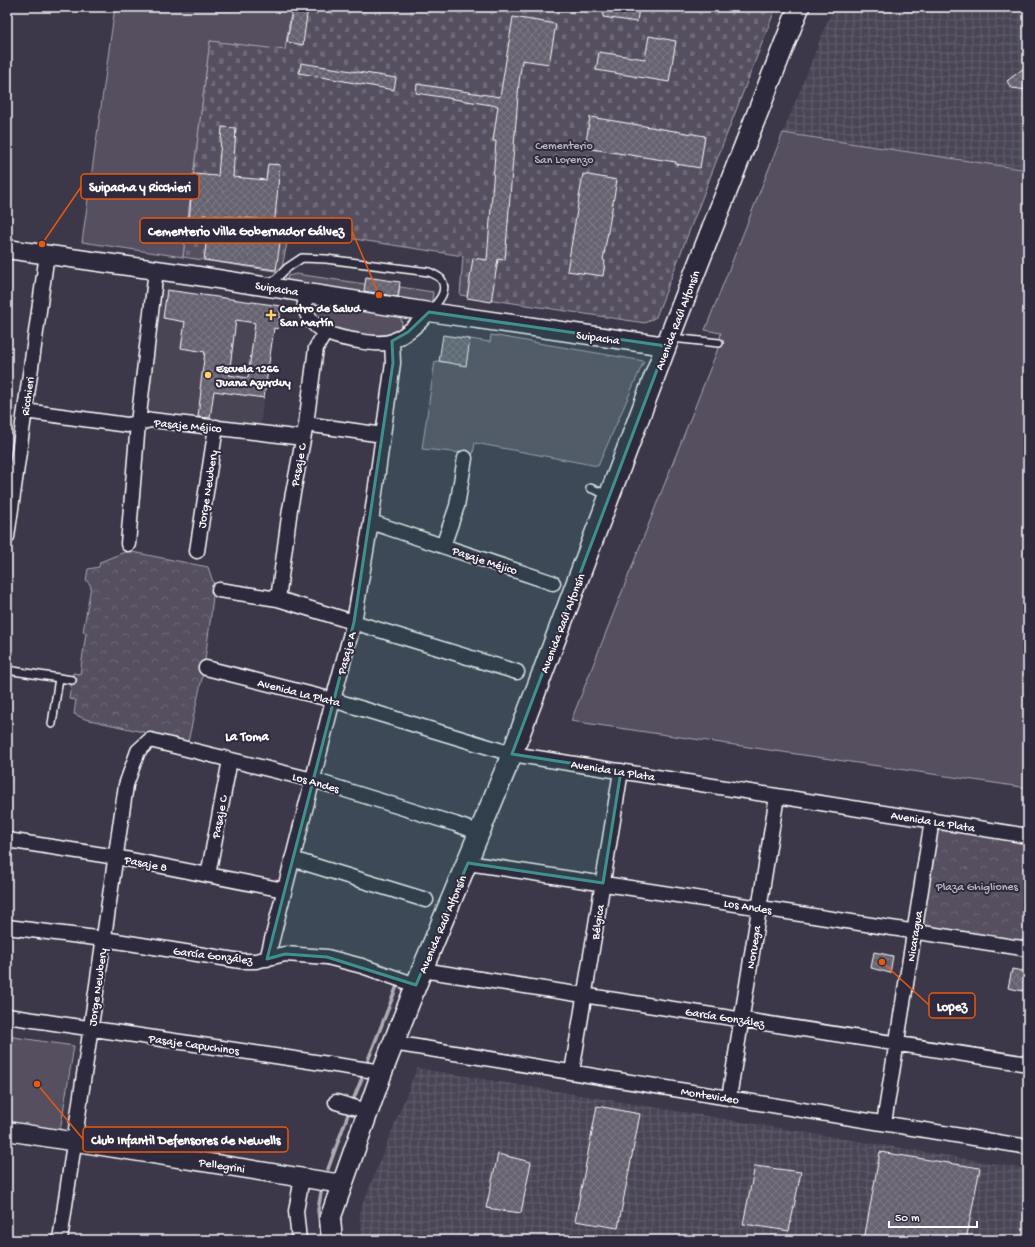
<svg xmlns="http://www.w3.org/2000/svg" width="1035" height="1247" viewBox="0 0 1035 1247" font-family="'Gochi Hand',sans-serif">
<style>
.built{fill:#494455}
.industrial{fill:url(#industrial-grid)}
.green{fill:#555060;stroke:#aaa8b0}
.cemetery{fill:url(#cemetery-stones);stroke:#aaa8b0}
.park{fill:url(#park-crowns);stroke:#aaa8b0}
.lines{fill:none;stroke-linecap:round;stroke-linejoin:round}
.stream{stroke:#afadb4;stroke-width:3.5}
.building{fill:url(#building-cross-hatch);stroke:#fff;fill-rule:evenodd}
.service-casing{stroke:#fff;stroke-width:10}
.minor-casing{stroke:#fff;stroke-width:17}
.tertiary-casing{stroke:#fff;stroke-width:21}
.secondary-casing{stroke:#fff;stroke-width:23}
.service{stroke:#2f2a3d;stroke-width:7}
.minor{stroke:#2f2a3d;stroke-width:14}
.tertiary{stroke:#2f2a3d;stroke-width:18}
.secondary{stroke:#2f2a3d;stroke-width:20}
.marked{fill:#3f918b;fill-opacity:0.2;stroke:#3f918b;stroke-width:3;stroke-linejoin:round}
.poi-dot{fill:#ffd166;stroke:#2f2a3d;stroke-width:1.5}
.labels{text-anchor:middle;stroke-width:4;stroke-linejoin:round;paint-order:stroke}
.park-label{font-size:12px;fill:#bbb9bf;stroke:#2f2a3d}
.street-label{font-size:12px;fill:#fff;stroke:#2f2a3d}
.poi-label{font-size:12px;font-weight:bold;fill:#fff;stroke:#2f2a3d;text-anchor:start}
.neighbourhood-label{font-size:13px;font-weight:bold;fill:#fff;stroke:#2f2a3d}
.leader{fill:none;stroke:#e8590c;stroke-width:1.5}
.callout-dot{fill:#e8590c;stroke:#2f2a3d;stroke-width:1.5}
.callout{fill:#2f2a3d;stroke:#e8590c;stroke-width:1.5}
.callout-label{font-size:13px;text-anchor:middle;font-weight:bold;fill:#fff}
</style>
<defs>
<pattern id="industrial-grid" width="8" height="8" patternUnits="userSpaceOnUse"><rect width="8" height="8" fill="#494455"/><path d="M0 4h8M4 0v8" fill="none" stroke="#64606e"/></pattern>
<pattern id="cemetery-stones" width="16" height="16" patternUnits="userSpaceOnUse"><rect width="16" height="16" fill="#555060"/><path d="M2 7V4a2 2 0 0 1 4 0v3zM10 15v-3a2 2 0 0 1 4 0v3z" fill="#6e6a78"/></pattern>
<pattern id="park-crowns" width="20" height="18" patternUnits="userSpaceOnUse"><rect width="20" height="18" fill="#555060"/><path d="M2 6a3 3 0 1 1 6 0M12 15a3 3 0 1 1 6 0" fill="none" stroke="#6e6a78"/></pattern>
<pattern id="building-cross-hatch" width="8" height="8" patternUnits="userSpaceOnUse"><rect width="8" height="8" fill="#666270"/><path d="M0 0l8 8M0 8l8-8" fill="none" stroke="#7d7a85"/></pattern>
</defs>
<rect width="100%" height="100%" fill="#3c3749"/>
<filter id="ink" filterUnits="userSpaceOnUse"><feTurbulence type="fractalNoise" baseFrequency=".025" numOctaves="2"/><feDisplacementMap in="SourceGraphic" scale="8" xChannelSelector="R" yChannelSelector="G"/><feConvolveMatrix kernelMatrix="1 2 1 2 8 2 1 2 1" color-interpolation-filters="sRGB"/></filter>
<g filter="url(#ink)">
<!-- built -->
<path class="built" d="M 161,289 L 266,304 L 262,333 L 273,334 L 260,426 L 143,409 Z"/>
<!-- industrial -->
<path class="industrial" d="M 833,7 L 1028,7 L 1028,170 L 783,133 Z
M 417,1068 L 1028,1169 L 1028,1240 L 363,1240 L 359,1213 Z"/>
<!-- green -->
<path class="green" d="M 115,7 L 292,7 L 285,51 L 210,41 L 183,257 L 82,242 Z
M 783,133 L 1028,170 L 1028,788 L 571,721 L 717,351 L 721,333 L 705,330 Z
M 296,274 L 365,284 L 364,294 L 288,281 L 287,279 L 288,276 Z
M 400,287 L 433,292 L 432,301 L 428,303 L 398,299 Z
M 317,304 L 397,314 L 401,318 L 402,324 C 400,329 397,333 391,334 C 382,337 338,332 329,328 C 319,324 311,313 317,304 Z
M 491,335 L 644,361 L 598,466 L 475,443 L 473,454 L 422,449 L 435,361 L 466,365 L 470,339 L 490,342 Z
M 7,1036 L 74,1046 L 60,1131 L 7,1123 Z"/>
<!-- cemetery -->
<path class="cemetery" d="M 292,7 L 776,7 L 656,317 L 645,323 L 460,295 L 463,256 L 290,229 L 281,272 L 183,257 L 210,41 L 285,50 Z"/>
<!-- park -->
<path class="park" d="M 127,551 L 208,567 L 214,585 L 211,615 L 203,674 L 188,742 L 85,719 L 74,714 L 76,700 L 69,699 L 73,673 L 80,674 L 86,633 L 83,632 L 91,586 L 86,580 L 88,569 L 99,567 L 100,562 Z
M 939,826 L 1028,840 L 1028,945 L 920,927 L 935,829 Z"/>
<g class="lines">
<!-- stream -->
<path class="stream" d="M 368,1060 L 397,986
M 352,1103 L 362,1078
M 328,1169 L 350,1109
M 321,1233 L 318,1210 L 322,1187"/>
</g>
<!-- building -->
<path class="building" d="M 293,7 L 308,7 L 303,45 L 287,42 Z
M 605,7 L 639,7 L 637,22 L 603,17 Z
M 513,17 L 556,24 L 549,64 L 522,60 L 519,83 L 505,260 L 498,259 L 491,302 L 467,298 L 473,258 L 487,260 L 496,141 L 493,141 L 498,106 L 416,93 L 417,84 L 500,97 Z
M 649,36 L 676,41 L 669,82 L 596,70 L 599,52 L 645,59 Z
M 301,63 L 396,78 L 394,90 L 299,73 Z
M 1028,65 L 1028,90 L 1011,88 L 1007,81 Z
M 590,117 L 705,136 L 700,168 L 676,164 L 676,162 L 585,148 Z
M 222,127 L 236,128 L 233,177 L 266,180 L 268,164 L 280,165 L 274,228 L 282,229 L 276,270 L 204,260 L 207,236 L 255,242 L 258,219 L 203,215 L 202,223 L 189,222 L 193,174 L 218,176 Z
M 583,174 L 617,180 L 603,260 L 605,261 L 603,276 L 567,271 Z
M 366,277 L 400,282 L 398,297 L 364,291 Z
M 167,290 L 281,306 L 278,329 L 274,328 L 264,398 L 214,391 L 210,418 L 198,417 L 201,390 L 200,389 L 205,352 L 181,348 L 185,322 L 163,318 ZM 236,320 L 255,323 L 248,378 L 229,375 Z
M 443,335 L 470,339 L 466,366 L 439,361 Z
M 874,952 L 893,956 L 890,973 L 871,968 Z
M 1012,969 L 1028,972 L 1028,992 L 1008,988 Z
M 597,1106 L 640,1114 L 618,1228 L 575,1221 Z
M 880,1152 L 980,1168 L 966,1240 L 864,1240 Z
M 498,1154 L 531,1162 L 521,1213 L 486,1208 Z
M 755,1166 L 801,1172 L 789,1231 L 743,1224 Z"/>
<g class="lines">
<defs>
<path id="service" d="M 270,285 L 287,268 L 302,258 L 326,259 L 429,272 C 433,274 438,276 441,279 C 449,291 438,302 430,311
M 672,338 L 719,343
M 590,488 L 608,495
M 7,670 L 72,680
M 52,724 L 59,678"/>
<path id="minor" d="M 306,293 C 306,298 304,304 305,308 C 312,333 338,338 359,341 C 370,343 383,345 393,341 C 407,334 419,324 429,312
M 25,411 L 127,425 L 152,420 L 303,438
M 306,424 L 383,435
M 371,522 L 553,583
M 7,537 L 47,254
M 128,544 L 138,423 L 156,270
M 443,546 L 457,506 L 465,458
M 197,551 L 216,427
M 219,590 L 278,599 L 517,672
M 278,599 L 290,509 L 306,424 L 316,348 L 325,333
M 206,668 L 333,700 L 512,754 L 1028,836
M 7,840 L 116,857 L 284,890
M 292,859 L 426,900
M 468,863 L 1028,949
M 208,875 L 230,760
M 7,927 L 104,939 L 241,961 L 256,961 L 285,954 L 327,957 L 362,966 L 416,985
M 267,959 L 333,700 L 354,622 L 371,522 L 393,363 L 392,341
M 422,970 L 1028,1064
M 7,1016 L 382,1072
M 393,1043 L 1028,1147
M 572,1072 L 621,771
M 729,1098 L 777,796
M 336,1102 L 367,1111
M 884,1123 L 932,820
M 60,1240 L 126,785 L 138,751 L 150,740 L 313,780 L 455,824 L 480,833
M 299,1240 L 296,1211 L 302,1178"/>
<path id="tertiary" d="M 7,249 L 192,275 L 429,312 L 666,346
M 7,1131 L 342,1184"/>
<path id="secondary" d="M 332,1240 L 330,1219 L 382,1072 L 422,970 L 512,754 L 666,346 L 799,7"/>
</defs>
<!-- service casing -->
<use href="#service" class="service-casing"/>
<!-- minor casing -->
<use href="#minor" class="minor-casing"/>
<!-- tertiary casing -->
<use href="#tertiary" class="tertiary-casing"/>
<!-- secondary casing -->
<use href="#secondary" class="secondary-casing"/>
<!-- service -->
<use href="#service" class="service"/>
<!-- minor -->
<use href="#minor" class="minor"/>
<!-- tertiary -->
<use href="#tertiary" class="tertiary"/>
<!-- secondary -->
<use href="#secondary" class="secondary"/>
</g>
</g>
<!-- marked area -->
<path class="marked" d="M 429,312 L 666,346 L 512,754 L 621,771 L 603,883 L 468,863 L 416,985 L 327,957 L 285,954 L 267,959 L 354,622 L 393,363 L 392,341 L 408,332 Z"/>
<!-- markers -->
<g class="poi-dot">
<path d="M269 309h4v4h4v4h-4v4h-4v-4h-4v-4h4z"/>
<circle cx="208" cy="375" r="4"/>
</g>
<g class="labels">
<!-- park labels -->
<g class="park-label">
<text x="564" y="149">Cementerio<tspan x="564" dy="14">San Lorenzo</tspan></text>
<text x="977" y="890">Plaza Ghigliones</text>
</g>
<!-- street labels -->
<g class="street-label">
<text transform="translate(277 288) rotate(9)" y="4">Suipacha</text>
<text transform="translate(677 320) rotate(-69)" y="4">Avenida Raúl Alfonsín</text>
<text transform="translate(598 337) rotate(8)" y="4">Suipacha</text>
<text transform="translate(27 396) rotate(-82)" y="4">Ricchieri</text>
<text transform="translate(188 425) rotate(5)" y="4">Pasaje Méjico</text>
<text transform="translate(298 465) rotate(-79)" y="4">Pasaje C</text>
<text transform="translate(207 489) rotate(-81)" y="4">Jorge Newbery</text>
<text transform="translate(485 560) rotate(18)" y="4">Pasaje Méjico</text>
<text transform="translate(562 623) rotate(-69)" y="4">Avenida Raúl Alfonsín</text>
<text transform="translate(346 653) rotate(-75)" y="4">Pasaje A</text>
<text transform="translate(299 692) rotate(14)" y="4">Avenida La Plata</text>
<text transform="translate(613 770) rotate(9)" y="4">Avenida La Plata</text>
<text transform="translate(316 782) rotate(16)" y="4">Los Andes</text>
<text transform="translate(219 817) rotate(-79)" y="4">Pasaje C</text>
<text transform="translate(933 821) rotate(9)" y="4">Avenida La Plata</text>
<text transform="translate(146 863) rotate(11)" y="4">Pasaje 8</text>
<text transform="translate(748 906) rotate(9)" y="4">Los Andes</text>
<text transform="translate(597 922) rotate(-81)" y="4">Bélgica</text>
<text transform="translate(442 924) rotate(-67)" y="4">Avenida Raúl Alfonsín</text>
<text transform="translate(914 936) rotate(-81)" y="4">Nicaragua</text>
<text transform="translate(753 947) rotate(-81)" y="4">Noruega</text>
<text transform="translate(213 955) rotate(7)" y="4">García González</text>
<text transform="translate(97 987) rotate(-82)" y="4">Jorge Newbery</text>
<text transform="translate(725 1017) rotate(9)" y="4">García González</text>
<text transform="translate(194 1044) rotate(8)" y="4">Pasaje Capuchinos</text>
<text transform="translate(710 1095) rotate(9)" y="4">Montevideo</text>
<text transform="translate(222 1165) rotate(9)" y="4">Pellegrini</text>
</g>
<!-- poi labels -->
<g class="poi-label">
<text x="280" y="312">Centro de Salud<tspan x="280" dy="14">San Martín</tspan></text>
<text x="216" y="372">Escuela 1266<tspan x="216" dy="14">Juana Azurduy</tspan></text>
</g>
<!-- neighbourhood labels -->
<g class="neighbourhood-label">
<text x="247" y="740">La Toma</text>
</g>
</g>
<!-- callouts -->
<path class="leader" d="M42 244L81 187M379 295L352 231M882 962L929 1005M37 1084L83 1139"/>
<g class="callout-dot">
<circle cx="42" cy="244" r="4"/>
<circle cx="379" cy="295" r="4"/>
<circle cx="882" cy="962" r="4"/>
<circle cx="37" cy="1084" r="4"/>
</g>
<g class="callout">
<rect x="81" y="174" width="118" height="25" rx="4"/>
<rect x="140" y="218" width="212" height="25" rx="4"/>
<rect x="929" y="993" width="46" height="25" rx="4"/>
<rect x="83" y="1127" width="205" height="25" rx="4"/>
</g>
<g class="callout-label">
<text x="140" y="191">Suipacha y Ricchieri</text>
<text x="246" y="235">Cementerio Villa Gobernador Gálvez</text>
<text x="952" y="1010">Lopez</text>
<text x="186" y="1144">Club Infantil Defensores de Newells</text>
</g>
<!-- margin -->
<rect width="1035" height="1247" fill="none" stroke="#2f2a3d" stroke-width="24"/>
<rect x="12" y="12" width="1011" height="1223" fill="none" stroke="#fff" stroke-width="1.5" filter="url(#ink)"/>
<!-- scale -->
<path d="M889 1221v6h88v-6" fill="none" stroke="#ffffff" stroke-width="2"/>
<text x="895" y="1221" font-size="12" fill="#ffffff" stroke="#2f2a3d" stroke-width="3" paint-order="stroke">50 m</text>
</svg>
